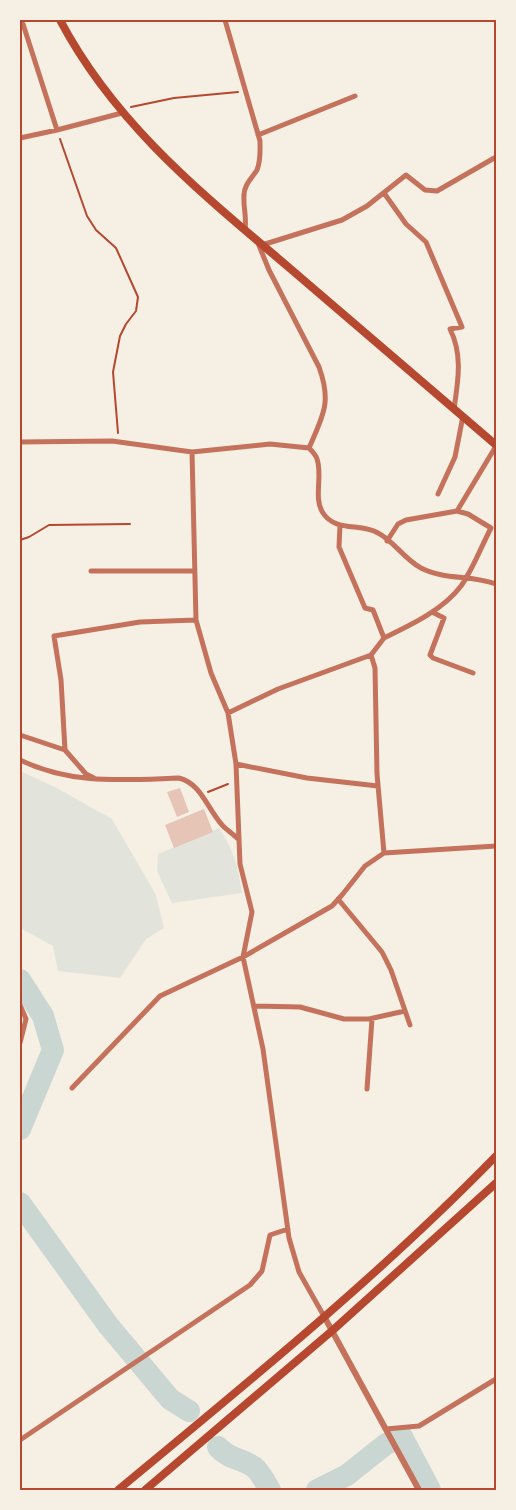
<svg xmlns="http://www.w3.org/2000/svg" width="516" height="1510" viewBox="0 0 516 1510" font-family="'IBM Plex Serif',serif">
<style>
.green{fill:#e2e4dc}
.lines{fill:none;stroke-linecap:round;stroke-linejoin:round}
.river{stroke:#c9d6d2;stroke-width:22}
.building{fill:#e6c5b7}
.path{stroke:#b5482f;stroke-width:2}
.minor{stroke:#c5725c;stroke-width:5}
.tertiary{stroke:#c5725c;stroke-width:6}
.secondary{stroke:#b5482f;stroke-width:8}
.trunk{stroke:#b5482f;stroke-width:8}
.neatline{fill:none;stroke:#b5482f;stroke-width:2}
</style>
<rect width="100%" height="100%" fill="#f6efe4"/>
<!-- green -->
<path class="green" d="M 20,771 L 55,787 L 112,819 L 156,895 L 164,928 L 146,939 L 120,978 L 58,971 L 53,946 L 20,928 Z
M 219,828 C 234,851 238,866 242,893 L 172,903 L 157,871 L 158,854 Z"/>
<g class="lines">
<!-- river -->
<path class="river" d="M 20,980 L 43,1016 L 53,1050 L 20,1129
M 20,1203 L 108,1325 L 170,1399 L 189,1411
M 218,1447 C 230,1461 245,1458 256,1469 C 262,1475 266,1484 270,1490
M 317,1490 L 347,1475 L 386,1444 L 402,1437 L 430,1490"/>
</g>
<!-- building -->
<path class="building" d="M 180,788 L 189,812 L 177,817 L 167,792 Z
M 204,809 L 213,832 L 174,848 L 165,825 Z"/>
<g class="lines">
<!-- path -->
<path class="path" d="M 131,107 L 174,98 L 238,92
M 60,139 L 87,216 L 96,230 L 116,248 L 138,297 L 136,311 L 126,324 L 120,336 L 113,372 L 118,433
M 20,540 L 29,537 L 49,525 L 130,524
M 208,792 L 228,784"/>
<!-- minor -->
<path class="minor" d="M 225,20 L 260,141 C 260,151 261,160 257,170 C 252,178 244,185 244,195 C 243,207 247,217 245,230
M 23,24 L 57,130
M 258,135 L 355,96
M 20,138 L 57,130 L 122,113
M 384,193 L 406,224 L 426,242 L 462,327 L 450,329 C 463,355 458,381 454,409
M 258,243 L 269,270 L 319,367 C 332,403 323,415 309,448
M 262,245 L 342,220 L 367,206 L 406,175 L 425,190 L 437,191 L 496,157
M 20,442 L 112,441 L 192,452 L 270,444 L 309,448 C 312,451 316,455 317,459 C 323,476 313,498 323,513 C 335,532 361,523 378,533 C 394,541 404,559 421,568 C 444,580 472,575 496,584
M 192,452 L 196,620 L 211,673 L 228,713 L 236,764 L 240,864 L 252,912 L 243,957 L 263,1049 L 289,1238 L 299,1272 L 325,1318
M 438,494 L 455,457 L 463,416
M 457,511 L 496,446
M 91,571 L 194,571
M 432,612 L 444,618 L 430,655 L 433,658 L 473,673
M 384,638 C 411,625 443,610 461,586 C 473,569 481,547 491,528 L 468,514 L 457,511 L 406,520 L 398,524 L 387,541
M 371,655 L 375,668 L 377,774 L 384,853
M 228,713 L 278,689 L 371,655 L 384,638 L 373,610 L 365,608 L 339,547 L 340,525
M 20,735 L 65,750 L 86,774 L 94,778
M 65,750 L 61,680 L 54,636 L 140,622 L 196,620
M 20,760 C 72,785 122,780 179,778 C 202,784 207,809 223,826 C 227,830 233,834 237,838
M 236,764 L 307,778 L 378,786
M 338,899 L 382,952 L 391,970 L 410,1025
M 20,1005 L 26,1019 L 20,1043
M 254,1006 L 300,1007 L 344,1019 L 369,1019 L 405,1011
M 72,1088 L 160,996 L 243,957 L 332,906 L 342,895 L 365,866 L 384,853 L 496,846
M 367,1089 L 372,1019
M 386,1429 L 419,1426 L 496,1379
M 20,1440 L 250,1285 L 262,1271 L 270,1235 L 288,1229"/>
<!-- tertiary -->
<path class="tertiary" d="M 325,1318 L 419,1490"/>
<!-- secondary -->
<path class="secondary" d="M 60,20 C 116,126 204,195 293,271 C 361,329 429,387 496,445"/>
<!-- trunk -->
<path class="trunk" d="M 118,1490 C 247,1383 378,1277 496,1156
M 145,1490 L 333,1330 L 496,1183"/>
</g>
<!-- border -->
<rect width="516" height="1510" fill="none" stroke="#f6efe4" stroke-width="42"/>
<rect x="21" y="21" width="474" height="1468" class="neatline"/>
</svg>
